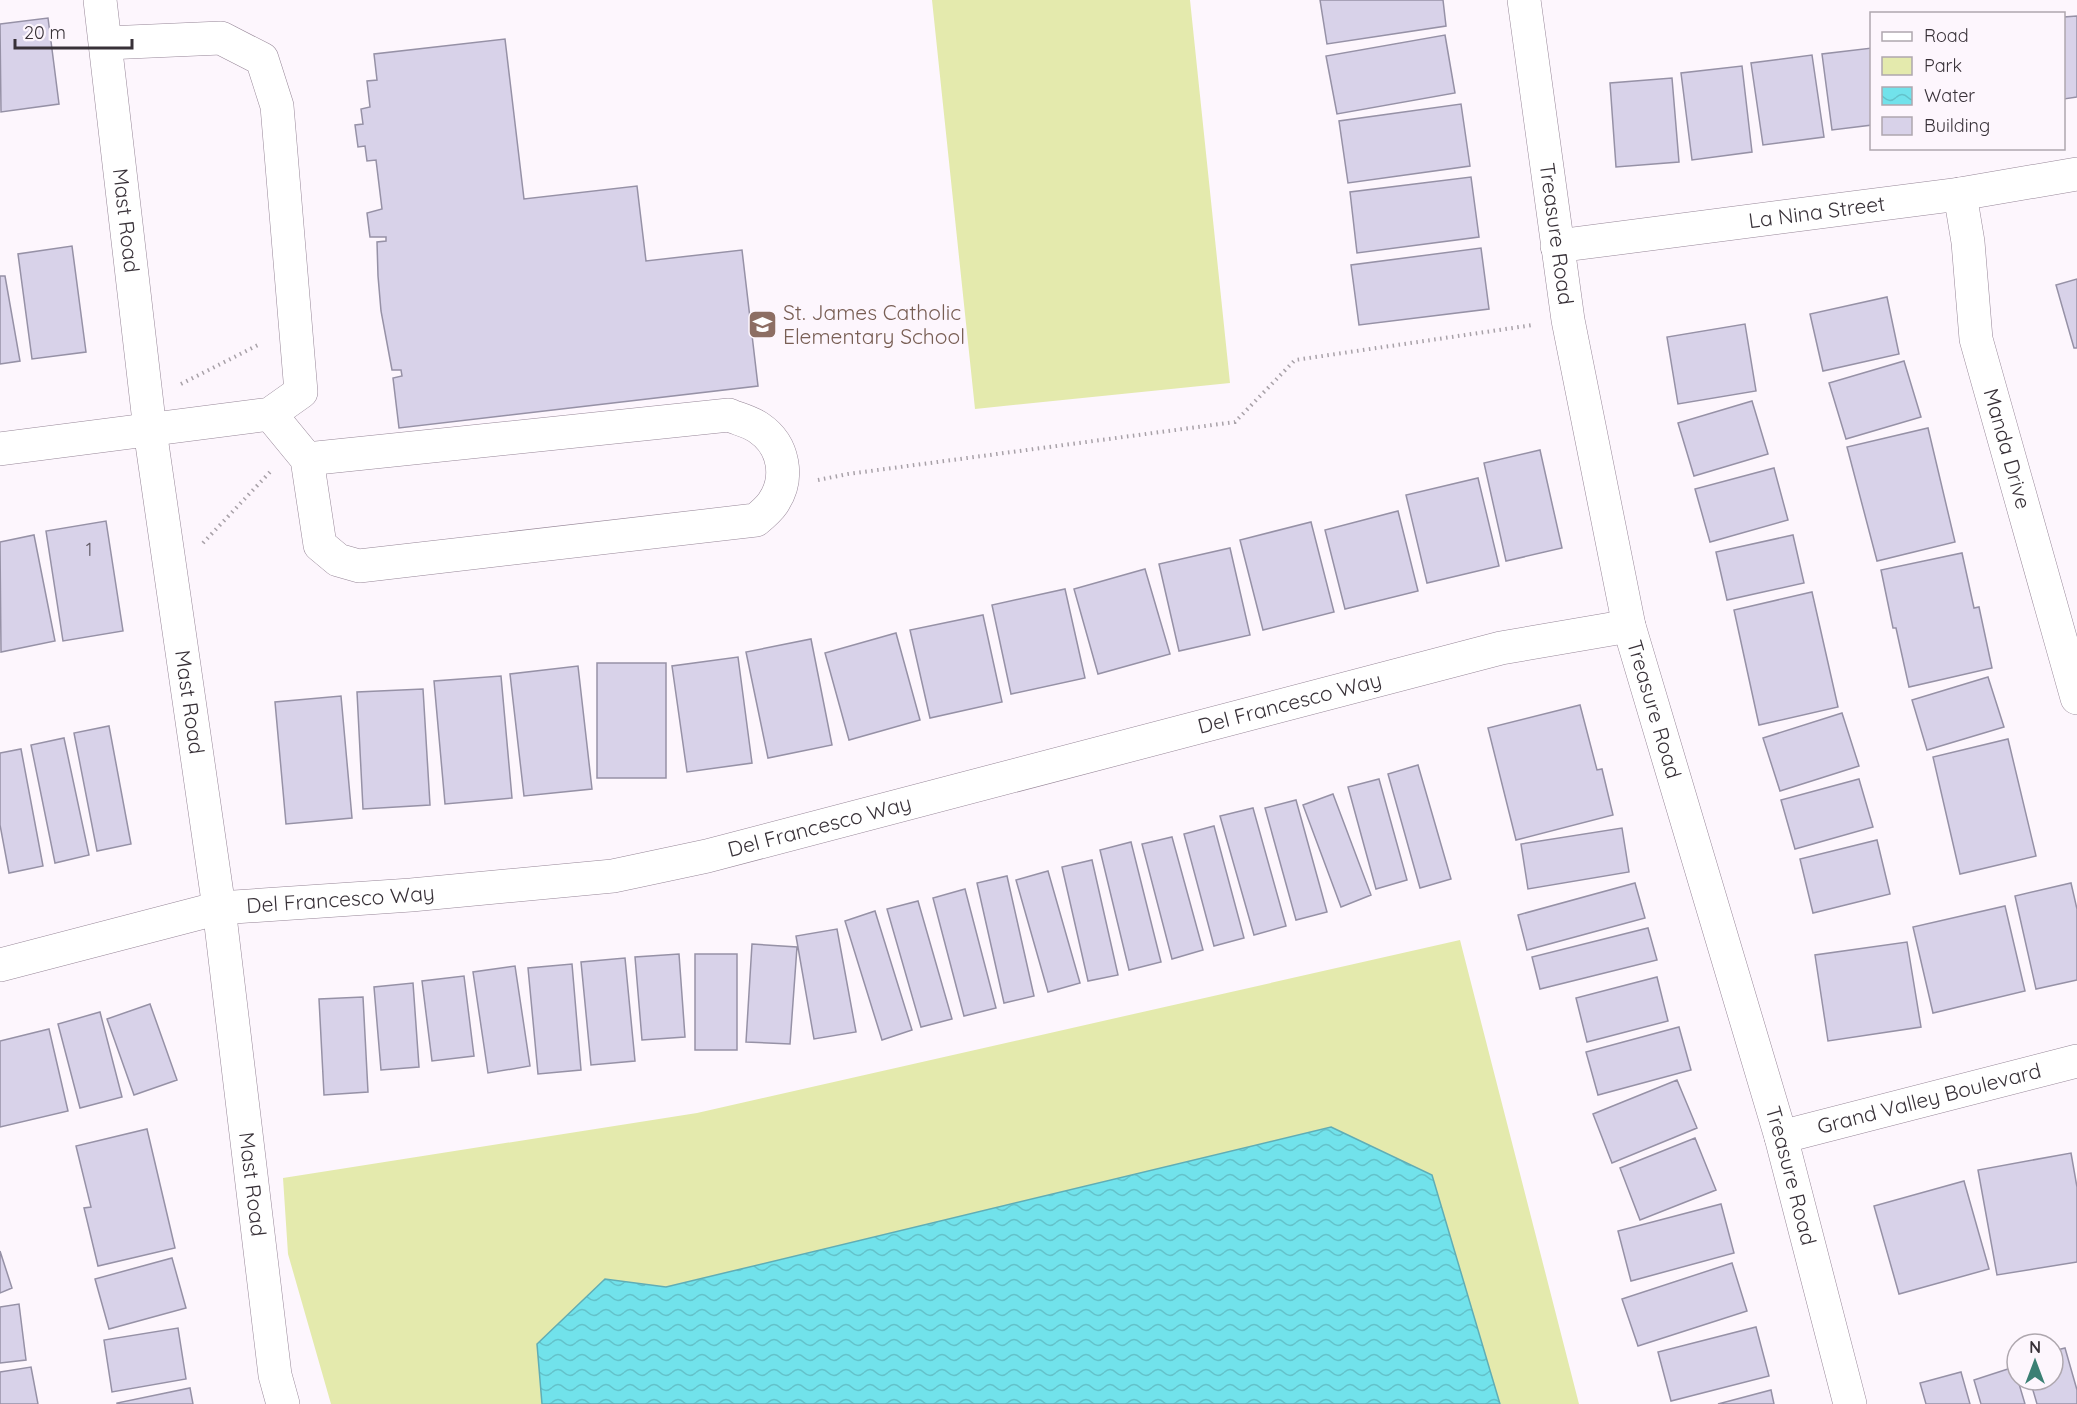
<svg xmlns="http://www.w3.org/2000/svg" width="2077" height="1404" viewBox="0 0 2077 1404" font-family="Quicksand,sans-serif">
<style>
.green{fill:#e4eaad}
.water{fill:url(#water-waves);stroke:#60adb5;stroke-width:1.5}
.building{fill:#d8d2e9;stroke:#9691a6;stroke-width:1.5}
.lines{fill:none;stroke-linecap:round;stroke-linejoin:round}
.minor-casing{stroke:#978798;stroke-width:34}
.path{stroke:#a8a1a8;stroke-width:4;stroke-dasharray:1.5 4.5;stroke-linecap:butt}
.minor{stroke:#fff;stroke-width:33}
.labels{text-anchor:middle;stroke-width:4.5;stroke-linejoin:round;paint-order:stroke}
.number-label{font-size:18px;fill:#605964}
.street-label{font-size:21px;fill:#383138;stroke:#fdf6fd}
.education-label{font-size:21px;fill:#785e54;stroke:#fdf6fd;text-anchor:start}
</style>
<defs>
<pattern id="water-waves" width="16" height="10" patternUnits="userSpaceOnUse" patternTransform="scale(1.5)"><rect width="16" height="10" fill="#71e2eb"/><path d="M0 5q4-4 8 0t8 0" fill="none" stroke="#63c2ca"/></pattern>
</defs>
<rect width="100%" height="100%" fill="#fdf6fd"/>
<!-- green -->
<path class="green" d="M 932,0 L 1190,0 L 1230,383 L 975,409 Z
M 1460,940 L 1579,1404 L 331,1404 L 288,1254 L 283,1178 L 697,1113 Z"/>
<!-- water -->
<path class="water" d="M 1331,1127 L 1432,1175 L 1500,1404 L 542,1404 L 537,1344 L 605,1279 L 666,1287 Z"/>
<!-- building -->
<path class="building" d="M 1320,0 L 1443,0 L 1446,26 L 1327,44 Z
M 2077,16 L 2077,97 L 2064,99 L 2064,17 Z
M 48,18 L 59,104 L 1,112 L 0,24 Z
M 1445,35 L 1455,93 L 1337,114 L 1326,56 Z
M 505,39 L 524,199 L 637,186 L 646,261 L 742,250 L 758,386 L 399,428 L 393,378 L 402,376 L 401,370 L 392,370 L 381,311 L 378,276 L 377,242 L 386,241 L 386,237 L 370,237 L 367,213 L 382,209 L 376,160 L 367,161 L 365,146 L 358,147 L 355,125 L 363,124 L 361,109 L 370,107 L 367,81 L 377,80 L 374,54 Z
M 1872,48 L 1872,125 L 1832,130 L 1822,54 Z
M 1812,55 L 1824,137 L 1763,145 L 1751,63 Z
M 1742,66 L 1752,152 L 1692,160 L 1681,73 Z
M 1672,78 L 1679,162 L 1616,167 L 1610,83 Z
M 1461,104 L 1470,166 L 1348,183 L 1339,121 Z
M 1471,177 L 1479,237 L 1357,253 L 1350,192 Z
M 72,246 L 86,352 L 32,359 L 18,254 Z
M 1481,248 L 1489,309 L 1359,325 L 1351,265 Z
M 0,276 L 5,276 L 20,361 L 0,364 Z
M 2077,279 L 2077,348 L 2074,348 L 2056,285 Z
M 1887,297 L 1899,354 L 1823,371 L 1810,314 Z
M 1745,324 L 1756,391 L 1678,404 L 1667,337 Z
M 1904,361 L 1921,417 L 1846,439 L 1829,383 Z
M 1752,401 L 1768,454 L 1694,476 L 1678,423 Z
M 1928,428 L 1955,542 L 1877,561 L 1847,447 Z
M 1540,450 L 1562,548 L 1506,561 L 1484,463 Z
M 1774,468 L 1788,520 L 1710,542 L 1695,489 Z
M 1478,478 L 1499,566 L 1427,583 L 1406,495 Z
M 1398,511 L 1418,591 L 1345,609 L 1325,530 Z
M 106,521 L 123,631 L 63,641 L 46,531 Z
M 1311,522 L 1334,612 L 1263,630 L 1240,540 Z
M 34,535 L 55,641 L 1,652 L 0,542 Z
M 1793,535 L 1804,583 L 1727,600 L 1716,552 Z
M 1230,548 L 1250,635 L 1179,651 L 1159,564 Z
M 1962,553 L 1974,608 L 1979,607 L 1992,668 L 1909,687 L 1896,628 L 1893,628 L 1881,570 Z
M 1145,569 L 1170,654 L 1098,674 L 1074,589 Z
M 1065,589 L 1085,678 L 1011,694 L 992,605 Z
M 1812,592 L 1838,707 L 1759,725 L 1734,610 Z
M 983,615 L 1002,702 L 930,718 L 910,630 Z
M 896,633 L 920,720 L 849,740 L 825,653 Z
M 811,639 L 832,745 L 768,758 L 746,652 Z
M 738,657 L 752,763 L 687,772 L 672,666 Z
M 597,663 L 666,663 L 666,778 L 597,778 Z
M 578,666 L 592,789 L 524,796 L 510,674 Z
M 501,676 L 512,798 L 445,804 L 434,681 Z
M 1988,677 L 2004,727 L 1927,750 L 1912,700 Z
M 423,689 L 430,805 L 363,809 L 357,692 Z
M 341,696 L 352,818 L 286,824 L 275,702 Z
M 1580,705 L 1597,770 L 1602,769 L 1613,815 L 1516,840 L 1488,728 Z
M 1842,713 L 1859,766 L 1780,791 L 1763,738 Z
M 109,726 L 131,844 L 97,851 L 74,733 Z
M 64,738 L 89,855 L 55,863 L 31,745 Z
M 2008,739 L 2036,856 L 1960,874 L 1933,757 Z
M 21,749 L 43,866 L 9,873 L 0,825 L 0,753 Z
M 1418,765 L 1451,879 L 1420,888 L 1388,774 Z
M 1379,779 L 1407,880 L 1376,889 L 1348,787 Z
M 1859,779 L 1873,827 L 1795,849 L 1781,800 Z
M 1333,794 L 1371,895 L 1341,907 L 1303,805 Z
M 1296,800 L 1327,912 L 1296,920 L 1265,808 Z
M 1253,808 L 1286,926 L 1254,935 L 1220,816 Z
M 1214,826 L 1244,938 L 1214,946 L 1184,834 Z
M 1622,828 L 1629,872 L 1528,889 L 1521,844 Z
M 1172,837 L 1203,950 L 1172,959 L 1142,844 Z
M 1877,840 L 1890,894 L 1813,913 L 1800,859 Z
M 1131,842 L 1161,962 L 1129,970 L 1100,850 Z
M 1092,860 L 1118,975 L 1088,981 L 1062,867 Z
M 1048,871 L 1080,983 L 1048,992 L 1016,880 Z
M 1007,876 L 1034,996 L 1004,1003 L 977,883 Z
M 1635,883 L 1645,918 L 1527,950 L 1518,915 Z
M 2071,883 L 2077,909 L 2077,980 L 2036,989 L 2015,896 Z
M 965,889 L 996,1008 L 964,1016 L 933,898 Z
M 918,901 L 952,1019 L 921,1027 L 887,909 Z
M 2005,906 L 2025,991 L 1933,1013 L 1913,927 Z
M 875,911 L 912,1030 L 882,1040 L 845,921 Z
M 1648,928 L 1657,960 L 1540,989 L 1532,957 Z
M 837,929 L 856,1032 L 814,1039 L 796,936 Z
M 1907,942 L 1921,1027 L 1828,1041 L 1815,955 Z
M 752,944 L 797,947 L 790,1044 L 746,1042 Z
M 679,954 L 685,1037 L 642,1040 L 635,957 Z
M 695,954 L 737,954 L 737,1050 L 695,1050 Z
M 625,958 L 635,1061 L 591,1065 L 581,962 Z
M 572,964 L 581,1070 L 538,1074 L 528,968 Z
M 515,966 L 530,1066 L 488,1073 L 473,972 Z
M 464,976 L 474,1056 L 432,1061 L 422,981 Z
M 1657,977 L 1668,1021 L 1587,1042 L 1576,998 Z
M 413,983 L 419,1067 L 381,1070 L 374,987 Z
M 363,997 L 368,1092 L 324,1095 L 319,999 Z
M 150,1004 L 177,1080 L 134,1095 L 107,1019 Z
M 100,1012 L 122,1097 L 80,1108 L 58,1024 Z
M 1679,1027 L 1691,1070 L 1598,1095 L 1586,1052 Z
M 49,1029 L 68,1111 L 0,1127 L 0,1041 Z
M 1677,1080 L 1697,1128 L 1612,1163 L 1593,1114 Z
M 147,1129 L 175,1248 L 98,1266 L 84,1208 L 91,1207 L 76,1146 Z
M 1695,1138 L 1716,1190 L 1640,1220 L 1620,1168 Z
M 2071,1153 L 2077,1187 L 2077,1262 L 1997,1275 L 1978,1170 Z
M 1964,1181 L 1989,1269 L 1899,1294 L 1874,1206 Z
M 1721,1204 L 1734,1253 L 1631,1281 L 1618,1231 Z
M 0,1251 L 12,1288 L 0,1293 Z
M 172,1258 L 186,1308 L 109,1329 L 95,1279 Z
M 1732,1263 L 1747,1311 L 1638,1346 L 1622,1299 Z
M 19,1304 L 26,1360 L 0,1363 L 0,1307 Z
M 1756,1327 L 1769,1376 L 1671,1401 L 1658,1352 Z
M 178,1328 L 186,1379 L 112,1392 L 104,1340 Z
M 2065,1348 L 2077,1390 L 2077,1404 L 2037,1404 L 2030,1380 L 2053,1380 L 2053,1351 Z
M 31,1367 L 38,1404 L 0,1404 L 0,1372 Z
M 2014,1367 L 2025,1404 L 1981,1404 L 1974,1380 Z
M 1961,1372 L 1970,1404 L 1926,1404 L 1920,1383 Z
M 190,1388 L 193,1404 L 117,1404 L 117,1403 Z
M 1771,1390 L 1774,1404 L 1718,1404 Z"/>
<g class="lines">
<defs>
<g id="minor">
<path id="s1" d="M 100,0 L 150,430 L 219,908 L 275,1375 L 283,1404"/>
<path id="s2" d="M 1524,0 L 1568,320 L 1629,626 L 1781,1137 L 1850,1404"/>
<path id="s3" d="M 1960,194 L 1968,242 L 1976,339 L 2077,698"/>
<path id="s4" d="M 1557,246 L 1960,194 L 2077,174"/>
<path d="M 270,414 L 307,459 L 320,545 L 338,560 L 359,566 L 756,520 C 762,515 769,509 773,503 C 790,478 784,445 759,428 C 751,422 738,419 729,415 L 307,459"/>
<path d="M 0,449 L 270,414 L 301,392 L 277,106 L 262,59 L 221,38 L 106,43"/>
<path id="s5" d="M 0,965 L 219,908 L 411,895 L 613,876 L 707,856 L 1501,648 L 1629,626"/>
<path id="s6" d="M 1781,1137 L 2077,1061"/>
</g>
</defs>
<!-- minor casing -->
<use href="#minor" class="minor-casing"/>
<!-- path -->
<path class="path" d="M 181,384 L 260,344
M 818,480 L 848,474 L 1235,422 L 1295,360 L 1533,325
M 203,543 L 270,472"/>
<!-- minor -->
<use href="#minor" class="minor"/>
</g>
<!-- icons -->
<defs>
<symbol id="school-square" viewBox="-11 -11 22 22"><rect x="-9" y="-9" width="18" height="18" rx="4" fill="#8d6e63" stroke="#fdf6fd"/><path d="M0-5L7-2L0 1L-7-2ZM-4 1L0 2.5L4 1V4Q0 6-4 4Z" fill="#fff"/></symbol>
</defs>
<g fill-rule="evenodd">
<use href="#school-square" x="746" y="308" width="33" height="33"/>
</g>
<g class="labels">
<!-- number labels -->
<g class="number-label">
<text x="89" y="556">1</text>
</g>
<!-- street labels -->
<g class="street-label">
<text dy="7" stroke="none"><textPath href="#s4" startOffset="262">La Nina Street</textPath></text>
<text dy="7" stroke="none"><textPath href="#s1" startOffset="222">Mast Road</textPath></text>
<text dy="7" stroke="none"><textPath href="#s2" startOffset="236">Treasure Road</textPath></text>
<text dy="7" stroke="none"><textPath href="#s3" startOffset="260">Manda Drive</textPath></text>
<text dy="7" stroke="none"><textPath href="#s1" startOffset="708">Mast Road</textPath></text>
<text dy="7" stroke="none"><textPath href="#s5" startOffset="1320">Del Francesco Way</textPath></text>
<text dy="7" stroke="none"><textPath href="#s2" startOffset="722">Treasure Road</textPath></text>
<text dy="7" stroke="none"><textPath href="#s5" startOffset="834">Del Francesco Way</textPath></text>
<text dy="7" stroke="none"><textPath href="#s5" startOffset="348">Del Francesco Way</textPath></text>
<text dy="7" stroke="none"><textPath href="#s6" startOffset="153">Grand Valley Boulevard</textPath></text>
<text dy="7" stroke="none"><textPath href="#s2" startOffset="1208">Treasure Road</textPath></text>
<text dy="7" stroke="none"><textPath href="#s1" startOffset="1194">Mast Road</textPath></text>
</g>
<!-- education labels -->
<g class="education-label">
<text x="783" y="320">St. James Catholic<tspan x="783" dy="24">Elementary School</tspan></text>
</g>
</g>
<!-- legend -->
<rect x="1870" y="12" width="195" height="138" fill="#fdf6fd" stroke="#aea7ae" stroke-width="1.5"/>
<rect x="1882" y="32" width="30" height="9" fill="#ffffff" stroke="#aea7ae" stroke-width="1.5"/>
<text x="1924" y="42" font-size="18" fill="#383138">Road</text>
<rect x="1882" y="57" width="30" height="18" fill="#e4eaad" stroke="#aea7ae" stroke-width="1.5"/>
<text x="1924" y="72" font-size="18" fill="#383138">Park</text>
<rect x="1882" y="87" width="30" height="18" fill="url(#water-waves)" stroke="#aea7ae" stroke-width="1.5"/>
<text x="1924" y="102" font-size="18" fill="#383138">Water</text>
<rect x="1882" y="117" width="30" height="18" fill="#d8d2e9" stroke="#aea7ae" stroke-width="1.5"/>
<text x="1924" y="132" font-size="18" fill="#383138">Building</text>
<!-- north arrow -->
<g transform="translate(2035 1362)"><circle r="28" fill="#fdf6fd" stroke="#aea7ae" stroke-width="1.5"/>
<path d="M0-4.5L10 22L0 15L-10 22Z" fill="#3b8074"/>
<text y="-9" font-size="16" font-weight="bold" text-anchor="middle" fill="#383138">N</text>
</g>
<!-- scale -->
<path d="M15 39v9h117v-9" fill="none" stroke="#383138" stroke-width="3"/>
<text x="24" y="39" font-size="18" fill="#383138" stroke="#fdf6fd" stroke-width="4.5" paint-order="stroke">20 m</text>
</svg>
